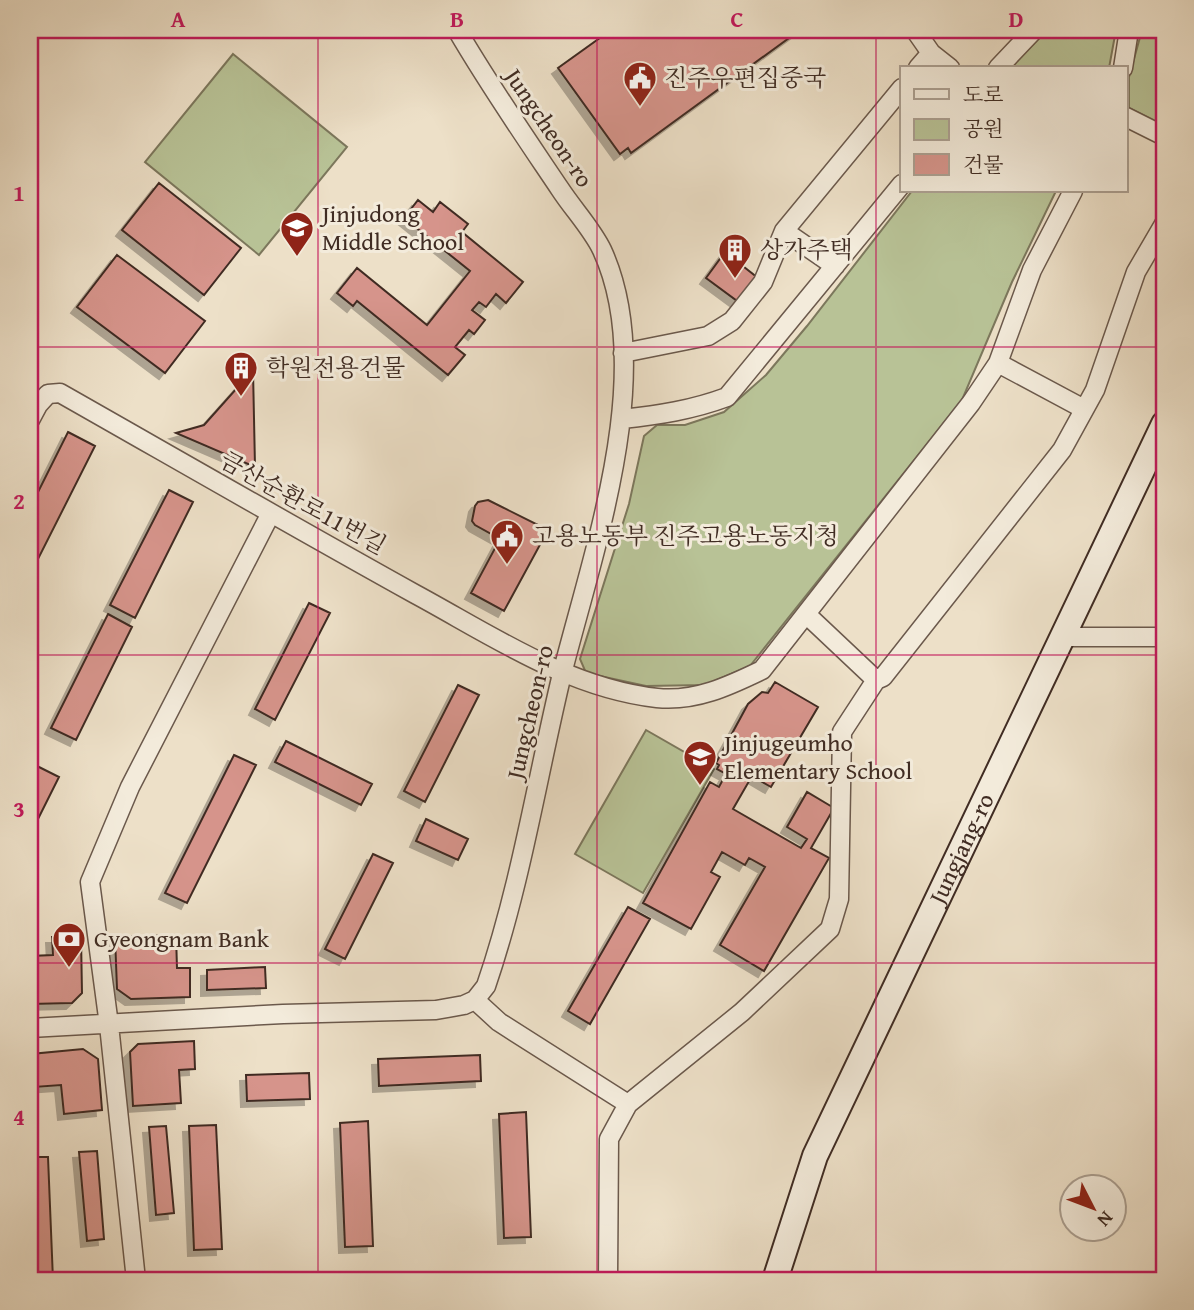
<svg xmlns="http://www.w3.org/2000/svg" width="1194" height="1310" viewBox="0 0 1194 1310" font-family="'Gentium Book Plus','Noto Serif KR',serif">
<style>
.green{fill:#b8c296;stroke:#7c775c;stroke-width:2}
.building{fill:#d6948b;stroke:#402c23;stroke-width:2;filter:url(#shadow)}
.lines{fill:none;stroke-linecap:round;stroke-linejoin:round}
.street-casing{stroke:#6b594c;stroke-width:21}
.secondary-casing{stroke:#402c23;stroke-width:28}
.street{stroke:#f3ebdb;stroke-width:18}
.secondary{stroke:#f3ebdb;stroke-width:24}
.grid{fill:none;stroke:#c2185b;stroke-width:2;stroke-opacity:0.55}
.labels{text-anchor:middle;stroke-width:6;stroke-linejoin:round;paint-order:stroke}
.poi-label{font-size:24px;fill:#402c23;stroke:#f3ebdb;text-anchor:start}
.street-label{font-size:24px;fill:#402c23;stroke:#f3ebdb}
.neatline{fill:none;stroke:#c2185b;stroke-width:2.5}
.grid-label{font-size:23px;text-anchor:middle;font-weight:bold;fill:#c2185b}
</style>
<defs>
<filter id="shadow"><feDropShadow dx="-6" dy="6" stdDeviation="0" flood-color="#0004"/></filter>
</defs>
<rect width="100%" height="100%" fill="#ede0c8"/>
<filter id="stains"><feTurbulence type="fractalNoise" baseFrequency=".00286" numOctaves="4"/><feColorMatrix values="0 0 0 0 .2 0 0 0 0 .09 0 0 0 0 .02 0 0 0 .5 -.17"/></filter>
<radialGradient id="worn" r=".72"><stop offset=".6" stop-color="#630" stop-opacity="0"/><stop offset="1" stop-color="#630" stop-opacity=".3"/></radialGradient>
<!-- green -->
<path class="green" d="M 1047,30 L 1116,30 L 1109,68 L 1010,68 Z
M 1142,30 L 1164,30 L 1164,126 L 1129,108 L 1129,77 Z
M 233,54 L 347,147 L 259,255 L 145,162 Z
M 912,191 L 1056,191 L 1012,282 L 962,400 L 750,666 L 705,685 L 646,686 L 586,673 L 580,659 L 629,504 L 644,436 L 657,425 L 685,425 L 724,412 L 766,375 L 807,326 Z
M 646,730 L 714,769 L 643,893 L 575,854 Z"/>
<!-- building -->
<path class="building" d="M 611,30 L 800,30 L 631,153 L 628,148 L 620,154 L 558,68 Z
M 159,183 L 241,248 L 204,295 L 122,230 Z
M 418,200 L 433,212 L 440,202 L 468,224 L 462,232 L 523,282 L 506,303 L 496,294 L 486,307 L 479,302 L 472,310 L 485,320 L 474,334 L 469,330 L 455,347 L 465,355 L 448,375 L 357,301 L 353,306 L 337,293 L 357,268 L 427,325 L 470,271 L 404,218 Z
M 725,252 L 763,282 L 744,306 L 706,278 Z
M 117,255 L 205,321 L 165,373 L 77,307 Z
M 253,370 L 255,467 L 176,433 L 204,425 Z
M 68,432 L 95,446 L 38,559 L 30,555 L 30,508 Z
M 169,490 L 193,502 L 135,618 L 110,605 Z
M 488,500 L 548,530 L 504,611 L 471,593 L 500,539 L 475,525 L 472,521 L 475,506 L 478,502 Z
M 309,603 L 330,613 L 275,720 L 255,709 Z
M 108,614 L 132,627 L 76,740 L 51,728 Z
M 775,682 L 818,707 L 771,787 L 752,776 L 733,809 L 801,848 L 807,839 L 787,827 L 807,792 L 834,808 L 811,848 L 829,858 L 764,971 L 720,945 L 765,867 L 749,858 L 745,865 L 722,852 L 711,872 L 720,877 L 691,929 L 643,903 L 710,782 L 719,787 L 726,774 L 717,769 L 719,765 L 716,763 L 748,704 L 762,692 L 768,693 Z
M 458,685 L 479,695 L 425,802 L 404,791 Z
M 286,741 L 372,784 L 361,805 L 275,762 Z
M 234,755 L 256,765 L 187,903 L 165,893 Z
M 33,764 L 59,777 L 33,829 L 37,894 L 30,894 L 30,770 Z
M 426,819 L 468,839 L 458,860 L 416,841 Z
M 373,854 L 393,863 L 345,959 L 325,949 Z
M 628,907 L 650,919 L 590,1024 L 568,1011 Z
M 176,935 L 177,968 L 190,968 L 190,997 L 131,999 L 117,989 L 115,937 Z
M 52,937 L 81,937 L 82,993 L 72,1003 L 30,1004 L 30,956 L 53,955 Z
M 265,967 L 266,988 L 207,990 L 207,970 Z
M 194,1041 L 195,1069 L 179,1070 L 181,1103 L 133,1106 L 130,1052 L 138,1044 Z
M 83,1049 L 98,1059 L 102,1110 L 64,1114 L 61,1085 L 34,1087 L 31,1054 Z
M 480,1055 L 481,1081 L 379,1086 L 378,1059 Z
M 309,1073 L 310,1099 L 247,1101 L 246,1075 Z
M 526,1112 L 531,1237 L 504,1238 L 499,1114 Z
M 368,1121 L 373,1246 L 345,1247 L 340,1123 Z
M 216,1125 L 222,1249 L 194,1250 L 189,1126 Z
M 166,1126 L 174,1213 L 156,1215 L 149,1127 Z
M 97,1151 L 104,1239 L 87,1241 L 79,1152 Z
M 30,1157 L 48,1157 L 53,1280 L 30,1280 Z"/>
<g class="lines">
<defs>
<path id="street" d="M 915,30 L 931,53 L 950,68
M 918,68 L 931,53
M 998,68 L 1034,30
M 1123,68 L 1129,30
M 1126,117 L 1164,136
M 784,231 L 835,266
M 623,353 L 708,336 L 732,321 L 763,282 L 784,231 L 902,88
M 998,363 L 1084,409
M 622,419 C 659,415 692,410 727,397 L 902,184
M 30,420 L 38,405 L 48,394 L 60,393 C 178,460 296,528 415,594 C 491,635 568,688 657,698 C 695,702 729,686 762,670 L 971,403 L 998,363 L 1032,270 L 1073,191
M 806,614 L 876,680
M 1061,637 L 1164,637
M 475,1000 L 499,1022 L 628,1104 L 609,1139 L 608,1280
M 30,1028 L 283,1014 L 436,1010 L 464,1005 L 475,1000 L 486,986 C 521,884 537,778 562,674 C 593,551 658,371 602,250 C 592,229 573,209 560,189 C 525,137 489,85 457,30
M 628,1104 L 742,1012 L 830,929 L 839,899 L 842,732 L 876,680 L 883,677 L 1062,450 L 1095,390 L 1136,272 L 1164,224
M 136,1280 L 109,1025 L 90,882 L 130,787 L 271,513"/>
<g id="secondary">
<path id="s1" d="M 775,1280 L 815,1156 L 1164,424"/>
</g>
</defs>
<!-- street casing -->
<use href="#street" class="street-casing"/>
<!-- secondary casing -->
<use href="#secondary" class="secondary-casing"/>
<!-- street -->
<use href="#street" class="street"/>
<!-- secondary -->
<use href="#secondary" class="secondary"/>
</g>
<!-- grid -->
<path class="grid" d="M 318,30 L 318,1280M 597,30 L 597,1280M 876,30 L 876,1280M 30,347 L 1164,347M 30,655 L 1164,655M 30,963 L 1164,963"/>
<!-- icons -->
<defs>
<symbol id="civic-pin" viewBox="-11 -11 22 30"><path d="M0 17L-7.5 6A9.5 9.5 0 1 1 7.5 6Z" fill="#8f2418" stroke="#f3ebdb"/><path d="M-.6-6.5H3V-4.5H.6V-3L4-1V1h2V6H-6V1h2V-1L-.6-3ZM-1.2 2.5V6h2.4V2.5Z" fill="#fff"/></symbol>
<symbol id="school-pin" viewBox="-11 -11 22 30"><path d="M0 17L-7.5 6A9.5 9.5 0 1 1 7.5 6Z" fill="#8f2418" stroke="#f3ebdb"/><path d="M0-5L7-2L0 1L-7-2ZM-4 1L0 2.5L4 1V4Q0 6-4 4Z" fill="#fff"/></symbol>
<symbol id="building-pin" viewBox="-11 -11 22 30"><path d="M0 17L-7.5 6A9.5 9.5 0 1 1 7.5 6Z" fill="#8f2418" stroke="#f3ebdb"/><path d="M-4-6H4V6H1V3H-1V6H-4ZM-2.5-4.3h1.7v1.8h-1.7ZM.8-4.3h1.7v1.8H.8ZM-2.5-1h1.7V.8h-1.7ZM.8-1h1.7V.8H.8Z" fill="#fff"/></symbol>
<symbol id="bank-pin" viewBox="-11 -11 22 30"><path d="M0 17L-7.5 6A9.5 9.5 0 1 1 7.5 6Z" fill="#8f2418" stroke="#f3ebdb"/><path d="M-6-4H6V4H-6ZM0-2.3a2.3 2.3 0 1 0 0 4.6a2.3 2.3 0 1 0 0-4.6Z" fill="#fff"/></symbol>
</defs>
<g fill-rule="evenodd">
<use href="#civic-pin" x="621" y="59" width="38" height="52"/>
<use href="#school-pin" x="278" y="209" width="38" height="52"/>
<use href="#building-pin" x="716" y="231" width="38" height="52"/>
<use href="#building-pin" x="222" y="349" width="38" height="52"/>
<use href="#civic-pin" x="488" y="517" width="38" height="52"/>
<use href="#school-pin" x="681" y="738" width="38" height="52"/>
<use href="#bank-pin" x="50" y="920" width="38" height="52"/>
</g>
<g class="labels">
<!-- poi labels -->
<g class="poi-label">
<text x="664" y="86">진주우편집중국</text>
<text x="322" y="222">Jinjudong<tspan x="322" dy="28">Middle School</tspan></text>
<text x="760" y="258">상가주택</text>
<text x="266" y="376">학원전용건물</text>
<text x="532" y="544">고용노동부 진주고용노동지청</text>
<text x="724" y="751">Jinjugeumho<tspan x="724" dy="28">Elementary School</tspan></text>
<text x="94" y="947">Gyeongnam Bank</text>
</g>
<!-- street labels -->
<g class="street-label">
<text transform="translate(549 128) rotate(56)" y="8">Jungcheon-ro</text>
<text transform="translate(303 503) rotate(29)" y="8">금산순환로11번길</text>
<text transform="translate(530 712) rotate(-77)" y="8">Jungcheon-ro</text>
<text dy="8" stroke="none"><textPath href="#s1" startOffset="471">Jungjang-ro</textPath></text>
</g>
</g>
<!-- margin -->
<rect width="1194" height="1310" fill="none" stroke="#ede0c8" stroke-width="77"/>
<!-- legend -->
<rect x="900" y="66" width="228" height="126" fill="#f3ebdb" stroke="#ab9f91" stroke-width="2"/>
<rect x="914" y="89" width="35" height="10" fill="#f3ebdb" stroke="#ab9f91" stroke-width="2"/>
<text x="963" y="102" font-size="21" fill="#402c23">도로</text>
<rect x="914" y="119" width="35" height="21" fill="#b8c296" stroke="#ab9f91" stroke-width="2"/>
<text x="963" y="136" font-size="21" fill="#402c23">공원</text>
<rect x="914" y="154" width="35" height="21" fill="#d6948b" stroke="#ab9f91" stroke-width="2"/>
<text x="963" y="172" font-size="21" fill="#402c23">건물</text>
<!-- north arrow -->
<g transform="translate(1093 1208) rotate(132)"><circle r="33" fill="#f3ebdb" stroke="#ab9f91" stroke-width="2"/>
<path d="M0-5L12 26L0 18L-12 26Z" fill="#8f2418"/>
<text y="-10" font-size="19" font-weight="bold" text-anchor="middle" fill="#402c23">N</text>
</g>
<rect x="38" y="38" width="1118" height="1234" class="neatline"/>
<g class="grid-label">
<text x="178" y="27">A</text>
<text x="457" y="27">B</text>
<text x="737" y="27">C</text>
<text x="1016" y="27">D</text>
<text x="19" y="201">1</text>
<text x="19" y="509">2</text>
<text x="19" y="817">3</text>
<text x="19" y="1125">4</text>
</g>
<rect width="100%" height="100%" filter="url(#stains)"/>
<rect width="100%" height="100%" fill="url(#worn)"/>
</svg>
